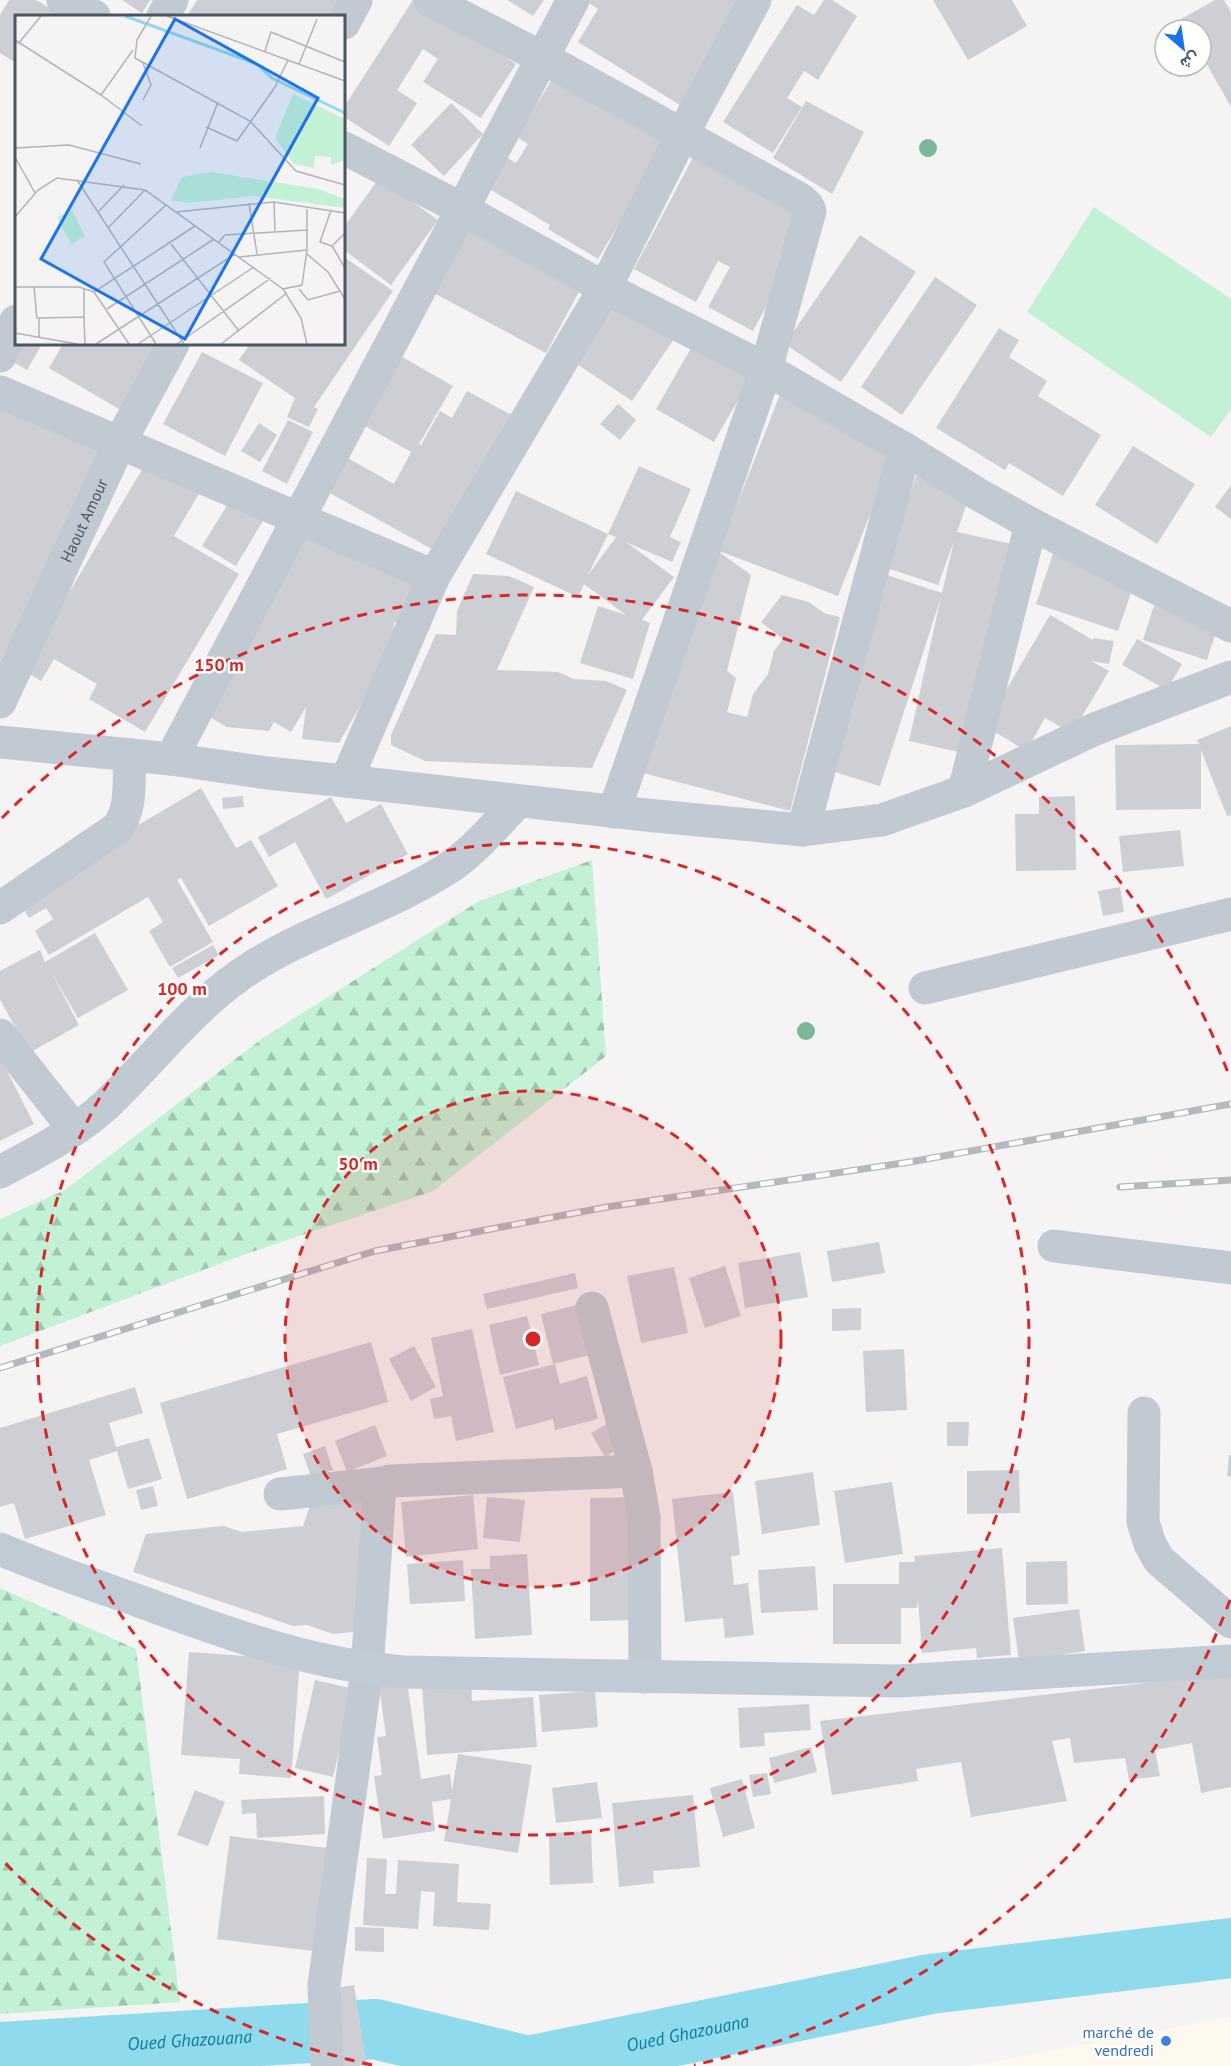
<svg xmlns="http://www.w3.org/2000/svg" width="1231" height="2066" viewBox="0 0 1231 2066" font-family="'PT Sans',Vazirmatn,sans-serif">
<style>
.commercial{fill:#fdf9ef}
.grass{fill:#c3f1d5}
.forest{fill:url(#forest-firs)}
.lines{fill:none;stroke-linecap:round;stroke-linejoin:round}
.river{stroke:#90daee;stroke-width:60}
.building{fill:#cdcfd5}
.minor{stroke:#c1cad2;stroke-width:33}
.secondary{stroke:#c1cbd6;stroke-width:33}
.rail-casing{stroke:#b5b8bd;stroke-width:7}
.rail{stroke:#fff;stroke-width:4.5;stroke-dasharray:14;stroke-linecap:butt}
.tree{fill:#7bb799}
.ring{fill:none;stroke:#d62828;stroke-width:3;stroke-dasharray:10 8}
.shop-dot{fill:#3f7fe0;stroke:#fff;stroke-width:2}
.labels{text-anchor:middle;stroke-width:5;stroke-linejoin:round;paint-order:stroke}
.street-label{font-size:16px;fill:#4a5661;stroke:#fff}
.shop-label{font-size:16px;fill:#366cbe;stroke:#fff;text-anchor:end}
.water-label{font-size:18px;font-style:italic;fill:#0c7c9b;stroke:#fff}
.inset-river{fill:none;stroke:#90daee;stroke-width:3}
.inset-road{fill:none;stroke:#b1b4b9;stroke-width:1.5}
.view{fill:#1a73e8;fill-opacity:0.15;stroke:#1a73e8;stroke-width:3}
.inset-edge{fill:none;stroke:#4a5661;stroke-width:3}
.centre{fill:#d62828;stroke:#fff;stroke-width:3}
.ring-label{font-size:18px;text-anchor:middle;font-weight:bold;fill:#d62828;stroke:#fff;stroke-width:5;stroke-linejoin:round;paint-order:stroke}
</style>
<defs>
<pattern id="forest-firs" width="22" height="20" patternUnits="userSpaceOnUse" patternTransform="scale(1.5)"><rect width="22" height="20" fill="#c3f1d5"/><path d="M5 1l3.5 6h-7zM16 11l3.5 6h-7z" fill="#a0c6b0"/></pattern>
</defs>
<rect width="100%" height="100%" fill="#f5f3f3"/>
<!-- commercial -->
<path class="commercial" d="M 1231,2017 L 1231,2066 L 970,2066 Z"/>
<!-- grass -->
<path class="grass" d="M 1094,207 L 1231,299 L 1231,409 L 1211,437 L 1027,312 Z"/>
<!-- forest -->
<path class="forest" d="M 592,860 L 606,1056 L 433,1191 L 243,1255 L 0,1346 L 0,1219 L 65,1190 L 263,1038 L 479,901 Z
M 0,1588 L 136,1649 L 180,2002 L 0,2014 Z"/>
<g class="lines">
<!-- river -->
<path class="river" id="s1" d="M 0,2052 L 375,2029 L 528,2066 L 930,1984 L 1231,1948"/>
</g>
<!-- building -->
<path class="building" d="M 9,0 L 36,0 L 63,16 L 16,16 L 16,63 L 0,53 L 0,15 Z
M 122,0 L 150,0 L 142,13 Z
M 197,0 L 353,0 L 343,16 L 187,16 Z
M 413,0 L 416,0 L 516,64 L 481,118 L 423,82 L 438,59 L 423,49 L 397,90 L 417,103 L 389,146 L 344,117 L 344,107 Z
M 507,0 L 544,0 L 533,16 Z
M 584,0 L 748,0 L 683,107 L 578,42 L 598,9 Z
M 824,0 L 832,0 L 857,16 L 818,80 L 804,71 L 787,98 L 802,107 L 773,153 L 723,122 L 797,5 L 814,15 Z
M 933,0 L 1012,0 L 1027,26 L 968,60 Z
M 1215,0 L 1224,0 L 1231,12 L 1231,107 L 1201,54 L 1201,30 L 1187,30 L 1181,19 Z
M 554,76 L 667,143 L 598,259 L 548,229 L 550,225 L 486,187 L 504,156 L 516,163 L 528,144 L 517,137 Z
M 806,101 L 864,132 L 832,194 L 773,158 Z
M 451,103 L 483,134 L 444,176 L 411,145 Z
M 697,150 L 816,213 L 753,331 L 708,307 L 730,267 L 718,261 L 696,302 L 634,269 Z
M 379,178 L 438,220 L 391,285 L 344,250 L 344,227 Z
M 466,226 L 581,288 L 546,353 L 430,291 Z
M 860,235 L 916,272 L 841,382 L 785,344 Z
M 344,257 L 393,291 L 314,407 L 318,409 L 309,427 L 287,417 L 295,398 L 239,360 L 250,344 L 344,344 Z
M 935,277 L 977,305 L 902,415 L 861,387 Z
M 618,297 L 676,336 L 632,401 L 574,362 Z
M 999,328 L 1019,340 L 1009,357 L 1047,381 L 1038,396 L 1101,435 L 1063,496 L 1009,463 L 1005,470 L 936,428 Z
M 695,341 L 753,374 L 714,442 L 656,409 Z
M 16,344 L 42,344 L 27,370 L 3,356 Z
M 63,344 L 165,344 L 124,412 L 49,368 Z
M 390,350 L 453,386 L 419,444 L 421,445 L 440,411 L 452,418 L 467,391 L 517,418 L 441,554 L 317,486 L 337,452 L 394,484 L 411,452 L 351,418 Z
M 202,352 L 263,383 L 225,456 L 163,424 Z
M 782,389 L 896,449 L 838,596 L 719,551 Z
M 0,397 L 107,451 L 0,662 Z
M 618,404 L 636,420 L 620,440 L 600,424 Z
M 288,420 L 313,432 L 287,484 L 262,471 Z
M 259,423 L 277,435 L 260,462 L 241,451 Z
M 1133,446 L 1195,484 L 1157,544 L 1095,505 Z
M 150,456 L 203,487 L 174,536 L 239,574 L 145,732 L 89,699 L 97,684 L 54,659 L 41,681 L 23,670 Z
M 639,466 L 691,489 L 670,537 L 681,542 L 672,562 L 626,542 L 674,577 L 642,620 L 650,623 L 633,679 L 580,663 L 598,606 L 626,615 L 584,584 L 578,597 L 486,554 L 516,491 L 608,534 L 588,575 L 616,537 L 608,534 Z
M 916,476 L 970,494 L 957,532 L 1016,545 L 968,754 L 909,741 L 941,597 L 880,786 L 822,768 L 884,574 L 942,593 L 954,541 L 938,585 L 884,567 Z
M 1231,485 L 1231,519 L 1215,507 Z
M 234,494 L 267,514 L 236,566 L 202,546 Z
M 300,517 L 424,588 L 403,623 L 394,622 L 391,652 L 339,743 L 302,739 L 306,707 L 291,732 L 274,722 L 269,731 L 227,727 L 206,715 Z
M 1055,548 L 1137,575 L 1118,631 L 1036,604 Z
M 718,551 L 751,575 L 727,671 L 736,678 L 727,712 L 747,717 L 753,694 L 768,674 L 774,651 L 783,639 L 761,622 L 782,595 L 809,602 L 824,613 L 840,617 L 790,811 L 631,770 Z
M 473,574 L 509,576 L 534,587 L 497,670 L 558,672 L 574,679 L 606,681 L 627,690 L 592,768 L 425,761 L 391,745 L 391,735 L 436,634 L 456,635 L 457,611 Z
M 1158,593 L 1222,613 L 1207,660 L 1143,640 Z
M 1050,615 L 1093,640 L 1093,638 L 1114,641 L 1109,664 L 1091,661 L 1109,671 L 1072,733 L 1045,718 L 1026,751 L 985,726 Z
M 1137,639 L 1182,664 L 1167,690 L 1122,665 Z
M 1231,726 L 1231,815 L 1227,816 L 1201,750 L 1201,809 L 1116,810 L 1115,745 L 1199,744 L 1197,740 Z
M 201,788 L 236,848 L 251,840 L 278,886 L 209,926 L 181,878 L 177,880 L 213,942 L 170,967 L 149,931 L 163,922 L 148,897 L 49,955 L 35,931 L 53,919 L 46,908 L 29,918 L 16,897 Z
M 243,796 L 244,807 L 223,809 L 222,798 Z
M 1075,796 L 1076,870 L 1016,871 L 1015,814 L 1039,814 L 1039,797 Z
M 331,797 L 346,823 L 381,804 L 408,854 L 326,899 L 295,842 L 269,857 L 258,837 Z
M 1180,830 L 1184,866 L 1123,872 L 1119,836 Z
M 1120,887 L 1124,912 L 1103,916 L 1098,891 Z
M 95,933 L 128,990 L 78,1018 L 51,972 L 79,1025 L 29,1053 L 0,999 L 0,971 L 40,950 L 45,962 Z
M 213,945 L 219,955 L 178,978 L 172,968 Z
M 0,1057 L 34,1124 L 0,1141 Z
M 879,1242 L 885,1273 L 832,1282 L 827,1251 Z
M 800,1252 L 808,1297 L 745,1308 L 738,1263 Z
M 725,1266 L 741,1316 L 705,1328 L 689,1278 Z
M 674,1267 L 688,1333 L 641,1343 L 627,1276 Z
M 575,1273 L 578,1288 L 487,1309 L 483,1294 Z
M 585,1303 L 598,1353 L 553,1364 L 541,1314 Z
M 861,1308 L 861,1330 L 832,1331 L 832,1309 Z
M 527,1316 L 539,1365 L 500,1375 L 489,1325 Z
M 472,1329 L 494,1432 L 456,1441 L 451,1416 L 434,1419 L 430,1399 L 443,1396 L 431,1338 Z
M 371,1342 L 388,1402 L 277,1434 L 287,1469 L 187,1499 L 160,1403 Z
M 414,1346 L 436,1387 L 411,1401 L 389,1359 Z
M 904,1349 L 907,1410 L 866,1412 L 863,1351 Z
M 555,1364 L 560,1384 L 587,1376 L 598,1419 L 555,1430 L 553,1419 L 516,1429 L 503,1377 Z
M 135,1387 L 143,1413 L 109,1423 L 116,1447 L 149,1438 L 162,1479 L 128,1489 L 117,1451 L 89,1460 L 106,1515 L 25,1539 L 14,1503 L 0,1507 L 0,1428 Z
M 612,1421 L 626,1444 L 605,1457 L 591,1433 Z
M 947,1422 L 969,1422 L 968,1446 L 947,1446 Z
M 375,1425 L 387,1456 L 347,1472 L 335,1441 Z
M 325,1446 L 333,1470 L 311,1477 L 303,1454 Z
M 1229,1455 L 1231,1455 L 1231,1477 L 1227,1476 Z
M 1019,1470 L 1020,1513 L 967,1514 L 967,1471 Z
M 813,1472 L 820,1525 L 762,1534 L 755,1481 Z
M 892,1482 L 903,1554 L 845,1563 L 834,1491 Z
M 153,1486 L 158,1506 L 141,1510 L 136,1490 Z
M 733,1492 L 740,1555 L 731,1556 L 734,1585 L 748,1583 L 754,1635 L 725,1638 L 723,1618 L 685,1622 L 672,1499 Z
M 473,1495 L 478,1549 L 406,1557 L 401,1502 Z
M 375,1496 L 381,1629 L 333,1634 L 307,1625 L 293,1626 L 133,1572 L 146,1534 L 223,1526 L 242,1532 L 303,1526 L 311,1502 Z
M 487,1497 L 525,1500 L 520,1542 L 483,1538 Z
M 636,1497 L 636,1620 L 590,1621 L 590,1498 Z
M 1002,1548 L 1011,1655 L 977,1658 L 976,1648 L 922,1653 L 918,1599 L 917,1608 L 901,1608 L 901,1644 L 833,1644 L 833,1584 L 899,1584 L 899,1562 L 915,1562 L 914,1556 Z
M 527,1554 L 532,1635 L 475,1639 L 471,1569 L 490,1569 L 490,1556 Z
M 463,1560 L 465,1601 L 410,1604 L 407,1564 Z
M 1067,1561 L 1068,1604 L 1026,1605 L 1026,1562 Z
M 815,1566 L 818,1610 L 761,1613 L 758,1570 Z
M 1079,1609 L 1085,1651 L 1019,1661 L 1013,1618 Z
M 189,1652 L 300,1660 L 291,1778 L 239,1774 L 240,1759 L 181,1755 Z
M 1231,1673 L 1231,1787 L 1201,1793 L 1192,1743 L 1155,1750 L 1160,1776 L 1129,1780 L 1125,1758 L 1074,1763 L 1070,1738 L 1052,1741 L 1067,1801 L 971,1817 L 961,1762 L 916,1769 L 918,1781 L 832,1795 L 820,1721 Z
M 315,1680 L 354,1689 L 333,1777 L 295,1768 Z
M 407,1681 L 421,1779 L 450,1774 L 452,1791 L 458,1754 L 532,1765 L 518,1853 L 444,1841 L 451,1799 L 432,1802 L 435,1831 L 383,1839 L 374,1776 L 382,1775 L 377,1737 L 386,1736 L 379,1685 Z
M 471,1681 L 472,1701 L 533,1697 L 537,1747 L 427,1755 L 422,1685 Z
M 595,1691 L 598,1727 L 542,1732 L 539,1695 Z
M 809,1704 L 811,1730 L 764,1733 L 765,1746 L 740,1748 L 738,1708 Z
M 811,1747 L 817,1772 L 774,1783 L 769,1758 Z
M 767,1773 L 771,1794 L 753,1797 L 749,1775 Z
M 742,1779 L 755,1828 L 723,1837 L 710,1788 Z
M 597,1782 L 602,1818 L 556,1823 L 552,1788 Z
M 195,1790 L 225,1802 L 208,1846 L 177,1835 Z
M 693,1795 L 700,1867 L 653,1871 L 654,1883 L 619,1887 L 612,1803 Z
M 324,1796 L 325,1834 L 257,1838 L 256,1813 L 242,1814 L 241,1800 Z
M 591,1831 L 593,1883 L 550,1885 L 549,1833 Z
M 230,1836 L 335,1849 L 321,1952 L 217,1939 Z
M 367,1858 L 387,1859 L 385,1894 L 396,1894 L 398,1860 L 459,1864 L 457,1902 L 491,1904 L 489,1930 L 433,1926 L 435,1892 L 421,1891 L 418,1929 L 363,1925 Z
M 355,1927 L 384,1928 L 384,1952 L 355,1951 Z
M 354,1985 L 367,2066 L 324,2066 L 312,1992 Z"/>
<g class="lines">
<!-- minor -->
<g class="minor">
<path d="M 63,0 L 94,16"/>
<path d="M 430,0 L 543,58 L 800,199 L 807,205 L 810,211 L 766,369 L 614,812"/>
<path d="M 163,16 L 172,0"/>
<path d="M 344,23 L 356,0"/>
<path d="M 344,148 L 462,209 L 605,288 L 766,369 L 905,449 L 976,493 L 1031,524 L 1231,626"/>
<path d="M 0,356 L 16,321"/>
<path d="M 0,392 L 434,576"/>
<path id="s2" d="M 0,702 L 120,442 L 173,344"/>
<path d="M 0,742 L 171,759 L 267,773 L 346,781 L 646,815 L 803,830 L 882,820 L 964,791 L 1095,729 L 1231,677"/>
<path d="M 171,759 L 573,0"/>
<path d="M 346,781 L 434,576 L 605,288 L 682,135 L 755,0"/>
<path d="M 964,791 L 1031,524"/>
<path d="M 803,830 L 905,449"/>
<path d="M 0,908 L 117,828 C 133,809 128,778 130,755"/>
<path d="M 925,988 L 1231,914"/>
<path d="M 0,1035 L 74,1129"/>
<path d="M 0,1172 C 37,1152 76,1133 107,1104 C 152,1061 189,1011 240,975 C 305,930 384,910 450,867 C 476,849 497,824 518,801"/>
<path d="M 1054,1246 L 1231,1268"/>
<path d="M 592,1308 L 636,1471 L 644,1517 L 645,1677"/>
<path d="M 1144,1413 L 1143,1522 L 1150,1544 L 1159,1560 L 1231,1622"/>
<path d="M 280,1494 L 384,1483"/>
<path d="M 327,2066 L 324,1985 L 367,1669 L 380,1488 L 390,1481 L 636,1471"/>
</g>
<!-- secondary -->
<path class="secondary" d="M 0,1549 C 49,1570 100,1587 150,1605 C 235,1636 313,1665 404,1672 L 899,1681 L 1231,1661"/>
<defs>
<path id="rail" d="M 1120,1187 L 1231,1180
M 0,1368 L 375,1251 L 607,1207 L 910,1162 L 1231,1104"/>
</defs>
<!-- rail casing -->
<use href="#rail" class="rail-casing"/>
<!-- rail -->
<use href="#rail" class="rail"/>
</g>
<!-- trees -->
<g class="tree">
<circle cx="928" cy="148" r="9"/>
<circle cx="806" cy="1031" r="9"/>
</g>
<!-- distance rings -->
<circle cx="533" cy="1339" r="248" fill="#d62828" fill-opacity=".12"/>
<g class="ring">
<circle cx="533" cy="1339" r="248"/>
<circle cx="533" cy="1339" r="496"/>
<path d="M1230 1600A744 744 0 0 1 694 2065M372 2065A744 744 0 0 1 2 1860M2 818A744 744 0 0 1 1230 1078"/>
</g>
<!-- markers -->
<circle class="shop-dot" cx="1166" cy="2041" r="6"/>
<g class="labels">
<!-- street labels -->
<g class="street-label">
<text dy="6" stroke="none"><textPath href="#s2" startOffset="200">Haout Amour</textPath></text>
</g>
<!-- shop labels -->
<g class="shop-label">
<text x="1154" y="2038">marché de<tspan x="1154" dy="18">vendredi</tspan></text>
</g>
<!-- water labels -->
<g class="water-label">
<text dy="6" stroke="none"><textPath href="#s1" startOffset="696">Oued Ghazouana</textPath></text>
<text dy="6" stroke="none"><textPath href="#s1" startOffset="190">Oued Ghazouana</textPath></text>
</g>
</g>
<!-- overview -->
<g transform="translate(15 15)">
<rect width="330" height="330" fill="#f5f3f3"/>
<path d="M 57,195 L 70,221 L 56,229 L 42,202 Z" fill="#c3f1d5"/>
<path d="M 278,79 L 330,104 L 330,145 L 316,150 L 316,142 L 300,141 L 299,153 L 279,149 L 260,123 ZM 196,157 L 303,174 L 330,184 L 330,193 L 239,181 L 172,188 L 156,185 L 167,162 Z" fill="#c3f1d5"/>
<path class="inset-river" d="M 110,1 L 242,49 L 257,63 L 330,98"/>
<path class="inset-road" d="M 136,1 L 122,25 L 120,43 L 235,106 L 281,156 L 330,170M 152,1 L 330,66M 0,25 L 86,80 L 118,35M 3,29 L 26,1M 250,36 L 256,17 L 330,47M 284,49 L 302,4M 86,80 L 127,111M 128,85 L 136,70 L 128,48M 191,112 L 222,126 L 260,72 L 273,45M 0,133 L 54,130 L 126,149M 185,133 L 203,87M 0,142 L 20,178M 62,165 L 169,329M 259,187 L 260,216M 234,188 L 242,239M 316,195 L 305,227 L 317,231M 84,196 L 109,170M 161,197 L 259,187 L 330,198M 0,202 L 23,175 L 42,163 L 130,175 L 268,274 L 286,303 L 292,329M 93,213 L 130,175M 330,218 L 317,231 L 330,253M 203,228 L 210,220 L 292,215M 156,229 L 224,316M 292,239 L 313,257 L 330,284M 224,242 L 292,235M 0,272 L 64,272 L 79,277 L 180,211M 19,272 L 22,304M 268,274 L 287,270 L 292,235 L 292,194M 284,274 L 293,285 L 325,276M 79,277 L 114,329M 92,294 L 199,224M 69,302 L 70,329M 0,318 L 62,329M 24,322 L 24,303 L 69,302 L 69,273M 81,329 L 220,239M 123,329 L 239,252M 141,329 L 89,247 L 151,190M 162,329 L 256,263M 206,329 L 272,278"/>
<path class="view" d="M 160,4 L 303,83 L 170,324 L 26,244 Z"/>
<rect width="330" height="330" class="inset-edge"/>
</g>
<circle cx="533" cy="1339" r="9" class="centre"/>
<g class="ring-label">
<text x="219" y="671">150 m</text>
<text x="182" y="995">100 m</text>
<text x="358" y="1170">50 m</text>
</g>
<!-- north arrow -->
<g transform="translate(1183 48) rotate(151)"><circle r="28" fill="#ffffff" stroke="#b7bbc0" stroke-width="1.5"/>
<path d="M0-4.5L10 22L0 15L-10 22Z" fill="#1a73e8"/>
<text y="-9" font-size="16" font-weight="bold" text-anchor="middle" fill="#4a5661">ش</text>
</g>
</svg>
